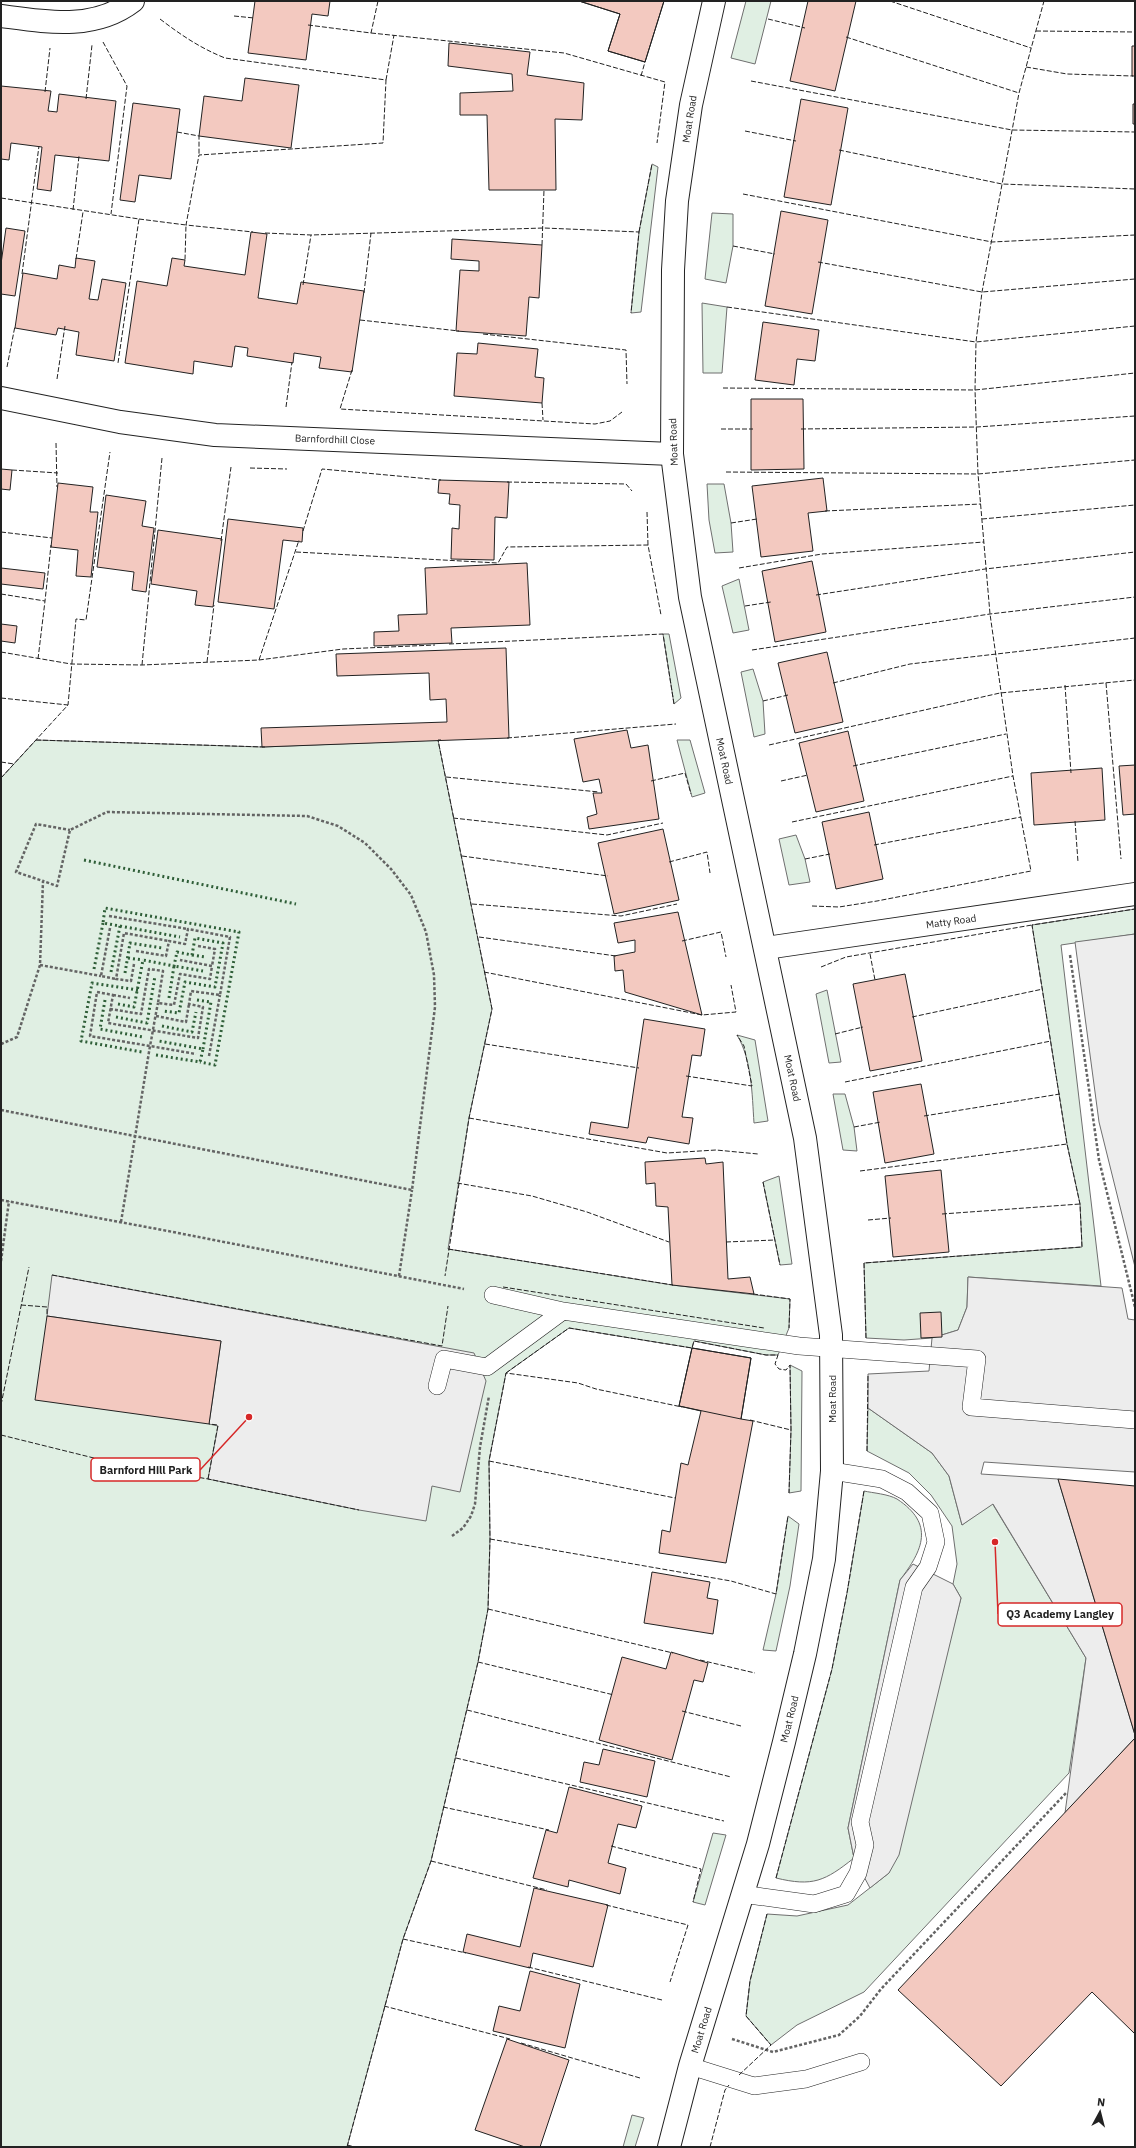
<svg xmlns="http://www.w3.org/2000/svg" width="1136" height="2148" viewBox="0 0 1136 2148" font-family="'IBM Plex Sans',sans-serif">
<style>
.green{fill:#e0efe3;stroke:#6f6f6f}
.parking{fill:#ededed;stroke:#6f6f6f}
.building{fill:#f3c9c0;stroke:#222}
.lines{fill:none;stroke-linecap:round;stroke-linejoin:round}
.service-casing{stroke:#222;stroke-width:18}
.minor-casing{stroke:#222;stroke-width:24}
.tertiary-casing{stroke:#222;stroke-width:24}
.path{stroke:#646464;stroke-width:2.5;stroke-dasharray:3 2;stroke-linecap:butt}
.service{stroke:#fff;stroke-width:17}
.minor{stroke:#fff;stroke-width:22}
.tertiary{stroke:#fff;stroke-width:22}
.hedge{stroke:#2f5e38;stroke-width:3;stroke-dasharray:2 3;stroke-linecap:butt}
.fence{stroke:#222;stroke-width:1;stroke-dasharray:5 2;stroke-linecap:butt}
.labels{text-anchor:middle;stroke-width:3;stroke-linejoin:round;paint-order:stroke}
.street-label{font-size:10px;fill:#222;stroke:#fff}
.leader{fill:none;stroke:#d62828;stroke-width:1.5}
.callout-dot{fill:#d62828;stroke:#fff;stroke-width:1.5}
.callout{fill:#fff;stroke:#d62828;stroke-width:1.5}
.callout-label{font-size:11px;text-anchor:middle;font-weight:bold;fill:#222}
</style>
<rect width="100%" height="100%" fill="#fff"/>
<!-- green -->
<path class="green" d="M 746,1 L 771,1 L 755,64 L 731,58 Z
M 652,164 L 658,167 L 641,312 L 631,313 L 639,232 Z
M 712,213 L 733,214 L 733,246 L 726,283 L 705,279 Z
M 702,303 L 727,307 L 722,373 L 703,373 Z
M 707,484 L 724,484 L 731,523 L 733,552 L 715,553 L 709,520 Z
M 739,579 L 749,630 L 733,633 L 722,586 Z
M 663,634 L 669,634 L 681,698 L 674,704 Z
M 753,669 L 763,701 L 765,734 L 754,737 L 741,672 Z
M 36,740 L 262,747 L 438,740 L 492,1009 L 469,1118 L 448,1249 L 672,1285 L 790,1299 L 789,1328 L 778,1355 L 766,1355 L 694,1341 L 692,1348 L 569,1328 L 506,1373 L 489,1461 L 490,1539 L 488,1609 L 478,1662 L 431,1861 L 403,1939 L 347,2147 L 1,2147 L 1,778 Z
M 677,740 L 690,740 L 705,793 L 692,797 Z
M 796,835 L 805,859 L 810,882 L 789,885 L 779,839 Z
M 1135,909 L 1135,934 L 1061,945 L 1101,1286 L 968,1277 L 967,1307 L 958,1330 L 932,1338 L 904,1340 L 866,1338 L 864,1263 L 1082,1247 L 1080,1204 L 1067,1144 L 1032,925 Z
M 827,990 L 841,1062 L 829,1063 L 816,994 Z
M 737,1035 L 755,1040 L 768,1121 L 754,1123 C 752,1094 752,1060 737,1035 Z
M 833,1094 L 845,1094 L 854,1127 L 857,1151 L 843,1150 Z
M 779,1176 L 792,1264 L 780,1265 L 763,1182 Z
M 790,1365 L 802,1371 L 801,1491 L 789,1493 L 791,1430 Z
M 868,1408 L 932,1453 L 949,1476 L 962,1525 L 992,1503 L 1086,1658 L 1069,1773 L 864,1992 L 797,2025 L 771,2045 L 746,2016 L 750,1981 L 767,1914 L 797,1916 L 848,1905 L 889,1873 L 961,1598 L 953,1584 L 957,1564 L 952,1526 L 931,1495 L 909,1473 L 867,1451 Z
M 864,1491 C 873,1493 888,1494 897,1499 C 935,1524 923,1550 900,1580 L 848,1828 L 854,1858 C 825,1881 813,1887 776,1878 L 832,1669 L 847,1593 Z
M 788,1516 L 799,1524 L 790,1586 L 776,1651 L 763,1650 L 776,1594 Z
M 713,1833 L 726,1835 L 705,1905 L 693,1902 Z
M 632,2115 L 644,2118 L 635,2147 L 623,2147 Z"/>
<!-- parking -->
<path class="parking" d="M 1135,934 L 1135,1267 L 1099,1122 L 1075,942 Z
M 52,1275 L 474,1353 L 486,1381 L 460,1492 L 432,1486 L 426,1521 L 359,1510 L 208,1479 L 218,1426 L 209,1424 L 221,1341 L 47,1316 Z
M 968,1277 L 1122,1288 L 1128,1319 L 1135,1320 L 1135,1472 L 984,1462 L 981,1474 L 1058,1479 L 1135,1735 L 1135,1738 L 1065,1813 L 1086,1658 L 993,1504 L 962,1525 L 949,1476 L 932,1453 L 868,1408 L 868,1374 L 929,1371 L 932,1338 L 958,1330 L 967,1307 Z
M 913,1564 L 953,1584 L 961,1598 L 899,1855 L 889,1873 L 870,1888 L 854,1858 L 848,1828 L 900,1580 Z"/>
<!-- building -->
<path class="building" d="M 255,1 L 330,1 L 328,16 L 312,14 L 306,60 L 248,53 Z
M 579,1 L 664,1 L 645,62 L 608,51 L 620,14 Z
M 579,1 L 664,1 L 645,62 L 608,51 L 620,14 Z
M 808,1 L 856,1 L 835,91 L 790,81 Z
M 449,43 L 530,52 L 527,75 L 584,83 L 582,120 L 555,119 L 556,190 L 489,190 L 487,115 L 460,115 L 460,93 L 513,91 L 512,74 L 448,66 Z
M 1132,46 L 1135,46 L 1135,76 L 1132,76 Z
M 245,78 L 299,85 L 291,148 L 199,136 L 204,96 L 242,101 Z
M 1,86 L 51,91 L 48,111 L 57,112 L 59,94 L 116,101 L 109,161 L 55,155 L 51,191 L 37,189 L 42,147 L 11,143 L 9,160 L 1,159 Z
M 801,99 L 848,108 L 831,205 L 784,197 Z
M 133,103 L 180,109 L 171,179 L 139,175 L 135,202 L 120,200 Z
M 1133,104 L 1135,104 L 1135,124 L 1133,124 Z
M 781,211 L 828,220 L 812,314 L 765,306 Z
M 6,228 L 25,231 L 15,296 L 1,294 L 1,264 Z
M 251,232 L 267,234 L 258,298 L 297,304 L 301,282 L 364,291 L 352,372 L 319,368 L 321,357 L 294,353 L 293,363 L 247,356 L 248,348 L 235,346 L 232,367 L 194,361 L 193,374 L 125,363 L 137,281 L 167,286 L 172,258 L 185,260 L 184,266 L 245,275 Z
M 452,239 L 542,245 L 539,298 L 529,297 L 526,336 L 456,331 L 460,270 L 479,271 L 479,261 L 451,259 Z
M 76,258 L 95,261 L 89,299 L 98,300 L 102,279 L 126,283 L 114,361 L 76,355 L 79,332 L 58,328 L 56,335 L 15,328 L 23,273 L 57,279 L 59,265 L 75,268 Z
M 763,322 L 819,330 L 815,361 L 797,359 L 794,385 L 755,380 Z
M 478,343 L 538,349 L 535,377 L 544,378 L 542,403 L 454,396 L 457,353 L 477,354 Z
M 751,399 L 803,399 L 804,469 L 751,470 Z
M 1,469 L 12,470 L 10,490 L 1,489 Z
M 823,478 L 827,511 L 808,513 L 813,551 L 761,557 L 752,486 Z
M 439,480 L 509,482 L 507,518 L 495,517 L 494,560 L 451,559 L 452,528 L 459,529 L 460,505 L 449,504 L 450,494 L 438,493 Z
M 58,483 L 93,487 L 90,512 L 98,512 L 91,577 L 76,576 L 78,550 L 51,547 Z
M 106,495 L 146,501 L 142,526 L 154,528 L 146,592 L 132,590 L 134,572 L 97,567 Z
M 228,519 L 303,528 L 302,542 L 283,540 L 274,609 L 218,602 Z
M 158,530 L 222,539 L 213,607 L 195,605 L 197,591 L 151,584 Z
M 812,561 L 826,632 L 775,642 L 762,571 Z
M 527,563 L 530,625 L 451,628 L 452,643 L 374,646 L 374,632 L 399,631 L 398,615 L 427,614 L 425,568 Z
M 1,568 L 45,573 L 43,589 L 1,584 Z
M 1,624 L 17,626 L 15,643 L 1,641 Z
M 506,648 L 509,738 L 262,747 L 261,728 L 447,722 L 446,699 L 430,700 L 429,673 L 337,676 L 336,654 Z
M 827,652 L 843,722 L 795,733 L 778,663 Z
M 627,730 L 631,748 L 648,745 L 659,819 L 589,829 L 587,817 L 597,814 L 593,793 L 602,793 L 599,779 L 583,782 L 574,739 Z
M 848,731 L 864,801 L 816,812 L 799,743 Z
M 1135,765 L 1135,814 L 1123,815 L 1119,766 Z
M 1102,768 L 1105,820 L 1034,825 L 1031,773 Z
M 869,812 L 883,879 L 836,889 L 822,822 Z
M 663,829 L 679,900 L 614,914 L 598,843 Z
M 678,912 L 702,1015 L 625,992 L 623,970 L 615,971 L 614,956 L 635,952 L 635,940 L 618,943 L 614,923 Z
M 905,974 L 922,1061 L 870,1071 L 853,984 Z
M 644,1019 L 705,1029 L 701,1056 L 692,1055 L 682,1117 L 693,1118 L 689,1144 L 648,1137 L 646,1143 L 589,1134 L 591,1122 L 628,1128 Z
M 921,1084 L 934,1154 L 885,1163 L 873,1092 Z
M 705,1158 L 706,1164 L 723,1162 L 728,1279 L 750,1277 L 754,1294 L 672,1285 L 668,1207 L 656,1206 L 655,1183 L 646,1184 L 645,1162 Z
M 941,1170 L 949,1252 L 893,1257 L 885,1176 Z
M 941,1312 L 942,1337 L 921,1338 L 920,1313 Z
M 47,1316 L 221,1341 L 209,1424 L 35,1400 Z
M 692,1348 L 751,1358 L 741,1419 L 753,1421 L 726,1563 L 659,1553 L 662,1530 L 670,1532 L 681,1463 L 688,1465 L 701,1411 L 679,1406 Z
M 692,1348 L 751,1358 L 741,1419 L 679,1406 Z
M 1058,1479 L 1135,1486 L 1135,1735 Z
M 652,1572 L 710,1582 L 707,1598 L 718,1600 L 713,1634 L 644,1623 Z
M 671,1652 L 708,1663 L 703,1682 L 694,1680 L 672,1760 L 599,1740 L 622,1657 L 666,1669 Z
M 1135,1738 L 1135,2034 L 1092,1992 L 1001,2086 L 898,1990 Z
M 603,1749 L 655,1761 L 647,1797 L 580,1782 L 584,1762 L 599,1765 Z
M 569,1787 L 642,1806 L 636,1828 L 618,1824 L 608,1863 L 626,1868 L 620,1894 L 569,1880 L 568,1887 L 533,1878 L 546,1830 L 557,1833 Z
M 534,1888 L 608,1905 L 593,1967 L 533,1953 L 530,1968 L 463,1952 L 467,1934 L 520,1947 Z
M 530,1971 L 580,1984 L 565,2048 L 493,2031 L 499,2006 L 520,2011 Z
M 507,2039 L 569,2060 L 540,2147 L 525,2147 L 475,2130 Z"/>
<g class="lines">
<defs>
<path id="service" d="M 563,1311 L 799,1346 L 977,1359 L 971,1407 L 1135,1420
M 437,1386 L 444,1359 L 487,1367 L 563,1311 L 493,1295
M 742,1894 L 814,1904 L 846,1894 L 858,1873 L 865,1845 L 860,1822 L 914,1587 L 928,1567 L 936,1542 L 930,1513 L 907,1492 L 882,1479 L 832,1471
M 690,2066 L 754,2086 L 806,2079 L 861,2062"/>
<path id="minor" d="M 1,16 C 46,22 94,31 133,1
M 1,398 L 120,422 L 215,435 L 672,454
M 766,948 L 1135,894"/>
<path id="tertiary" d="M 669,2147 L 690,2066 L 758,1844 L 784,1742 L 805,1654 L 824,1559 L 832,1471 L 831,1335 L 805,1138 L 690,597 L 672,454 L 673,270 L 677,201 L 691,105 L 714,1"/>
</defs>
<!-- service casing -->
<use href="#service" class="service-casing"/>
<!-- minor casing -->
<use href="#minor" class="minor-casing"/>
<!-- tertiary casing -->
<use href="#tertiary" class="tertiary-casing"/>
<!-- path -->
<path class="path" d="M 109,916 L 188,929
M 110,928 L 101,976 L 116,979
M 198,946 L 215,949 L 212,966
M 136,951 L 166,956 L 169,941 L 185,944 L 188,929 L 230,937 L 220,995 L 191,991 L 189,1004 L 203,1007 L 198,1038 L 108,1023 L 113,995 L 97,992 L 90,1036 L 150,1046 C 153,1031 155,1017 158,1003
M 1070,955 L 1099,1160 L 1135,1307
M 134,964 L 131,981 L 116,979 L 124,933 L 169,941
M 40,965 L 101,976
M 113,995 L 130,998
M 110,1009 L 141,1014 L 149,969 L 163,971 L 158,1003 L 174,1005 L 180,974 L 210,979 L 212,966 L 180,960
M 156,1016 L 186,1022 L 189,1004
M 1,1044 L 17,1037 L 40,965 L 43,881 L 16,872 L 36,824 L 70,830
M 209,1056 L 220,995
M 1,1110 L 412,1190 L 435,1007 L 434,975 L 426,932 L 411,895 L 391,869 L 365,843 L 338,826 L 307,816 L 107,812 L 70,830 L 57,886 L 43,881
M 1,1200 L 168,1231 L 464,1289
M 121,1222 L 150,1046 L 196,1054
M 1,1261 L 9,1201
M 399,1276 L 412,1190
M 452,1536 L 463,1528 L 471,1516 L 475,1504 L 480,1447 L 489,1396
M 732,2039 L 773,2052 L 839,2035 L 860,2016 L 881,1989 L 1067,1792"/>
<!-- service -->
<use href="#service" class="service"/>
<!-- minor -->
<use href="#minor" class="minor"/>
<!-- tertiary -->
<use href="#tertiary" class="tertiary"/>
<!-- hedge -->
<path class="hedge" d="M 84,860 L 296,904
M 120,926 L 180,937
M 192,955 L 205,957
M 128,958 L 143,960
M 94,969 L 103,923
M 111,972 L 120,926 L 103,923 L 105,908 L 239,932 L 215,1065 L 200,1062
M 125,973 L 130,943 L 162,948
M 138,990 L 92,983 L 81,1041 L 142,1052
M 169,998 L 174,966 L 203,971
M 105,1000 L 100,1029 L 143,1037
M 197,1000 L 211,1002 L 203,1049
M 118,1004 L 134,1007 L 143,960 L 174,966 L 177,952 L 192,955 L 195,938 L 223,943 L 215,987 L 185,982 L 179,1013 L 163,1011
M 116,1017 L 147,1023 L 155,976
M 162,1026 L 192,1032 L 196,1012
M 156,1055 L 200,1062 L 203,1049 L 159,1041"/>
<!-- fence -->
<path class="fence" d="M 890,1 L 1031,48
M 234,16 L 254,18
M 160,19 C 181,35 200,48 225,58 L 386,80 L 383,143 L 199,155 L 186,225 L 253,232
M 768,19 L 805,28
M 308,25 L 371,33 L 378,1
M 1036,31 L 1135,32
M 371,33 L 564,53 L 665,82 L 657,143
M 846,37 L 1019,93
M 103,42 L 127,86 L 111,214
M 1026,67 L 1067,74 L 1133,76
M 641,76 L 645,62
M 386,80 L 394,35
M 751,81 L 1012,130 L 1135,132
M 45,92 L 50,48
M 86,99 L 92,45
M 745,131 L 796,141
M 177,132 L 199,136 L 199,155
M 839,150 L 1002,184 L 1135,189
M 743,194 L 992,242 L 1135,235
M 1,198 L 139,219 L 118,363
M 73,210 L 79,156
M 139,219 L 186,225 L 185,260
M 639,232 L 652,164
M 265,233 L 311,235 L 544,228 L 639,232 L 631,313
M 542,245 L 544,190
M 733,246 L 775,254
M 76,259 L 83,212
M 818,262 L 982,292 L 1135,279
M 22,274 L 39,146
M 303,285 L 311,235
M 364,293 L 371,233
M 727,307 L 976,342 L 1135,326
M 360,320 L 459,331
M 483,334 L 626,350 L 627,384
M 7,367 L 15,326
M 352,370 L 340,409 L 595,424 L 610,421 L 622,412
M 57,379 L 65,326
M 723,388 L 975,390 L 1135,373
M 542,403 L 543,420
M 286,407 L 292,362
M 721,429 L 753,429
M 801,429 L 977,427 L 1135,416
M 56,443 L 57,487
M 250,468 L 287,469
M 12,470 L 58,473
M 726,472 L 978,474 L 1135,460
M 507,482 L 626,484 L 632,491
M 825,511 L 981,504
M 647,512 L 648,545
M 982,519 L 1135,505
M 731,523 L 757,519
M 303,531 L 322,469 L 441,480
M 1,532 L 52,538
M 221,541 L 231,467
M 296,552 L 498,563 L 507,547 L 648,545 L 661,615
M 739,568 L 822,554 L 984,542
M 1,594 L 45,601 L 51,545
M 816,595 L 985,569 L 1135,552
M 745,606 L 771,602
M 449,644 L 663,634 L 674,704
M 752,650 L 990,614 L 1135,597
M 1,652 L 71,664 L 142,665 L 259,660 L 343,649 L 435,645
M 38,659 L 45,601
M 259,660 L 299,540
M 207,662 L 214,605
M 142,665 L 162,458
M 833,683 L 910,664 L 1135,638
M 1106,683 L 1121,859
M 1065,685 L 1071,773
M 1,698 L 68,705
M 763,701 L 788,695
M 507,738 L 676,724
M 36,740 L 265,747
M 441,740 L 438,740 L 492,1009 L 469,1118 L 445,1276
M 769,745 L 1000,693 L 1135,680
M 1,762 L 14,764
M 853,766 L 1006,734
M 446,777 L 599,792
M 1,778 L 68,705 L 76,619 L 86,620 L 110,452
M 651,781 L 685,773 L 691,794
M 781,781 L 808,775
M 453,818 L 607,835 L 663,823
M 1075,821 L 1078,862
M 792,822 L 1013,776
M 874,845 L 1021,817
M 462,856 L 608,876
M 805,859 L 830,854
M 669,862 L 707,852 L 710,873
M 472,904 L 621,916 L 677,904
M 812,906 L 839,907 L 877,901 L 1031,871 L 1013,776 L 990,614 L 978,474 L 975,390 L 976,342 L 982,292 L 1019,93 L 1044,1
M 479,937 L 616,956
M 682,941 L 721,932 L 726,957
M 870,954 L 875,980
M 821,967 L 846,957 L 1032,925
M 484,972 L 702,1015 L 736,1012 L 731,985
M 912,1017 L 1043,989
M 835,1034 L 863,1027
M 485,1044 L 639,1068
M 686,1076 L 752,1086 L 744,1046 L 737,1035
M 845,1082 L 1051,1041
M 924,1116 L 1060,1094
M 469,1118 L 667,1153 L 716,1150 L 758,1154
M 854,1127 L 881,1122
M 860,1171 L 1067,1144
M 763,1182 L 780,1265
M 457,1183 L 532,1196 L 587,1212 L 669,1242
M 942,1214 L 1080,1204
M 868,1220 L 891,1218
M 726,1242 L 775,1240
M 448,1249 L 673,1285
M 52,1275 L 442,1346 L 448,1306
M 503,1287 L 764,1328
M 753,1294 L 790,1299 L 789,1328
M 21,1305 L 47,1307 L 47,1316
M 866,1338 L 864,1263 L 1082,1247 L 1080,1204 L 1067,1144 L 1032,925 L 1135,909
M 506,1373 L 569,1328 L 692,1348 L 694,1341 L 766,1355 L 778,1355 L 775,1364 L 779,1369 L 786,1370 L 790,1365 L 791,1430 L 789,1493
M 1,1405 L 29,1267
M 750,1420 L 791,1430
M 1,1435 L 110,1462 L 208,1479 L 359,1510
M 867,1451 L 868,1374
M 489,1461 L 675,1498
M 208,1479 L 218,1425 L 209,1424
M 490,1539 L 731,1581 L 776,1594 L 788,1516
M 488,1609 L 673,1653
M 700,1660 L 755,1673
M 478,1662 L 614,1695
M 467,1710 L 731,1777
M 682,1711 L 741,1726
M 456,1758 L 724,1821
M 443,1807 L 549,1830
M 611,1846 L 701,1869 L 693,1902
M 431,1861 L 547,1890
M 776,1878 L 832,1669 L 847,1593 L 864,1491
M 606,1905 L 688,1925 L 670,1982
M 403,1939 L 466,1953
M 528,1967 L 662,2000
M 384,2006 L 510,2039
M 521,2043 L 640,2078
M 739,2075 L 771,2045 L 746,2016 L 750,1981 L 767,1914
M 347,2145 L 355,2147
M 347,2147 L 403,1939 L 431,1861 L 478,1662 L 488,1609 L 490,1539 L 489,1461 L 506,1373 L 578,1383 L 596,1389 L 682,1407
M 710,2147 L 725,2090 L 729,2085"/>
</g>
<g class="labels">
<!-- street labels -->
<g class="street-label">
<text transform="translate(689 119) rotate(-81)" y="4">Moat Road</text>
<text transform="translate(335 439) rotate(2)" y="4">Barnfordhill Close</text>
<text transform="translate(673 442) rotate(-92)" y="4">Moat Road</text>
<text transform="translate(725 761) rotate(78)" y="4">Moat Road</text>
<text transform="translate(951 921) rotate(-8)" y="4">Matty Road</text>
<text transform="translate(793 1078) rotate(78)" y="4">Moat Road</text>
<text transform="translate(832 1399) rotate(-90)" y="4">Moat Road</text>
<text transform="translate(789 1719) rotate(-76)" y="4">Moat Road</text>
<text transform="translate(701 2030) rotate(-73)" y="4">Moat Road</text>
</g>
</g>
<!-- callouts -->
<path class="leader" d="M249 1417L200 1470M995 1542L998 1614"/>
<g class="callout-dot">
<circle cx="249" cy="1417" r="4"/>
<circle cx="995" cy="1542" r="4"/>
</g>
<g class="callout">
<rect x="91" y="1458" width="109" height="23" rx="4"/>
<rect x="998" y="1603" width="124" height="23" rx="4"/>
</g>
<g class="callout-label">
<text x="146" y="1474">Barnford Hill Park</text>
<text x="1060" y="1618">Q3 Academy Langley</text>
</g>
<!-- border -->
<rect width="1136" height="2148" fill="none" stroke="#222222" stroke-width="4"/>
<!-- north arrow -->
<g transform="translate(1100 2112) rotate(7)" stroke="#ffffff" stroke-width="3" paint-order="stroke">
<path d="M0-3L7 15L0 10L-7 15Z" fill="#222222"/>
<text y="-6" font-size="11" font-weight="bold" text-anchor="middle" fill="#222222">N</text>
</g>
</svg>
